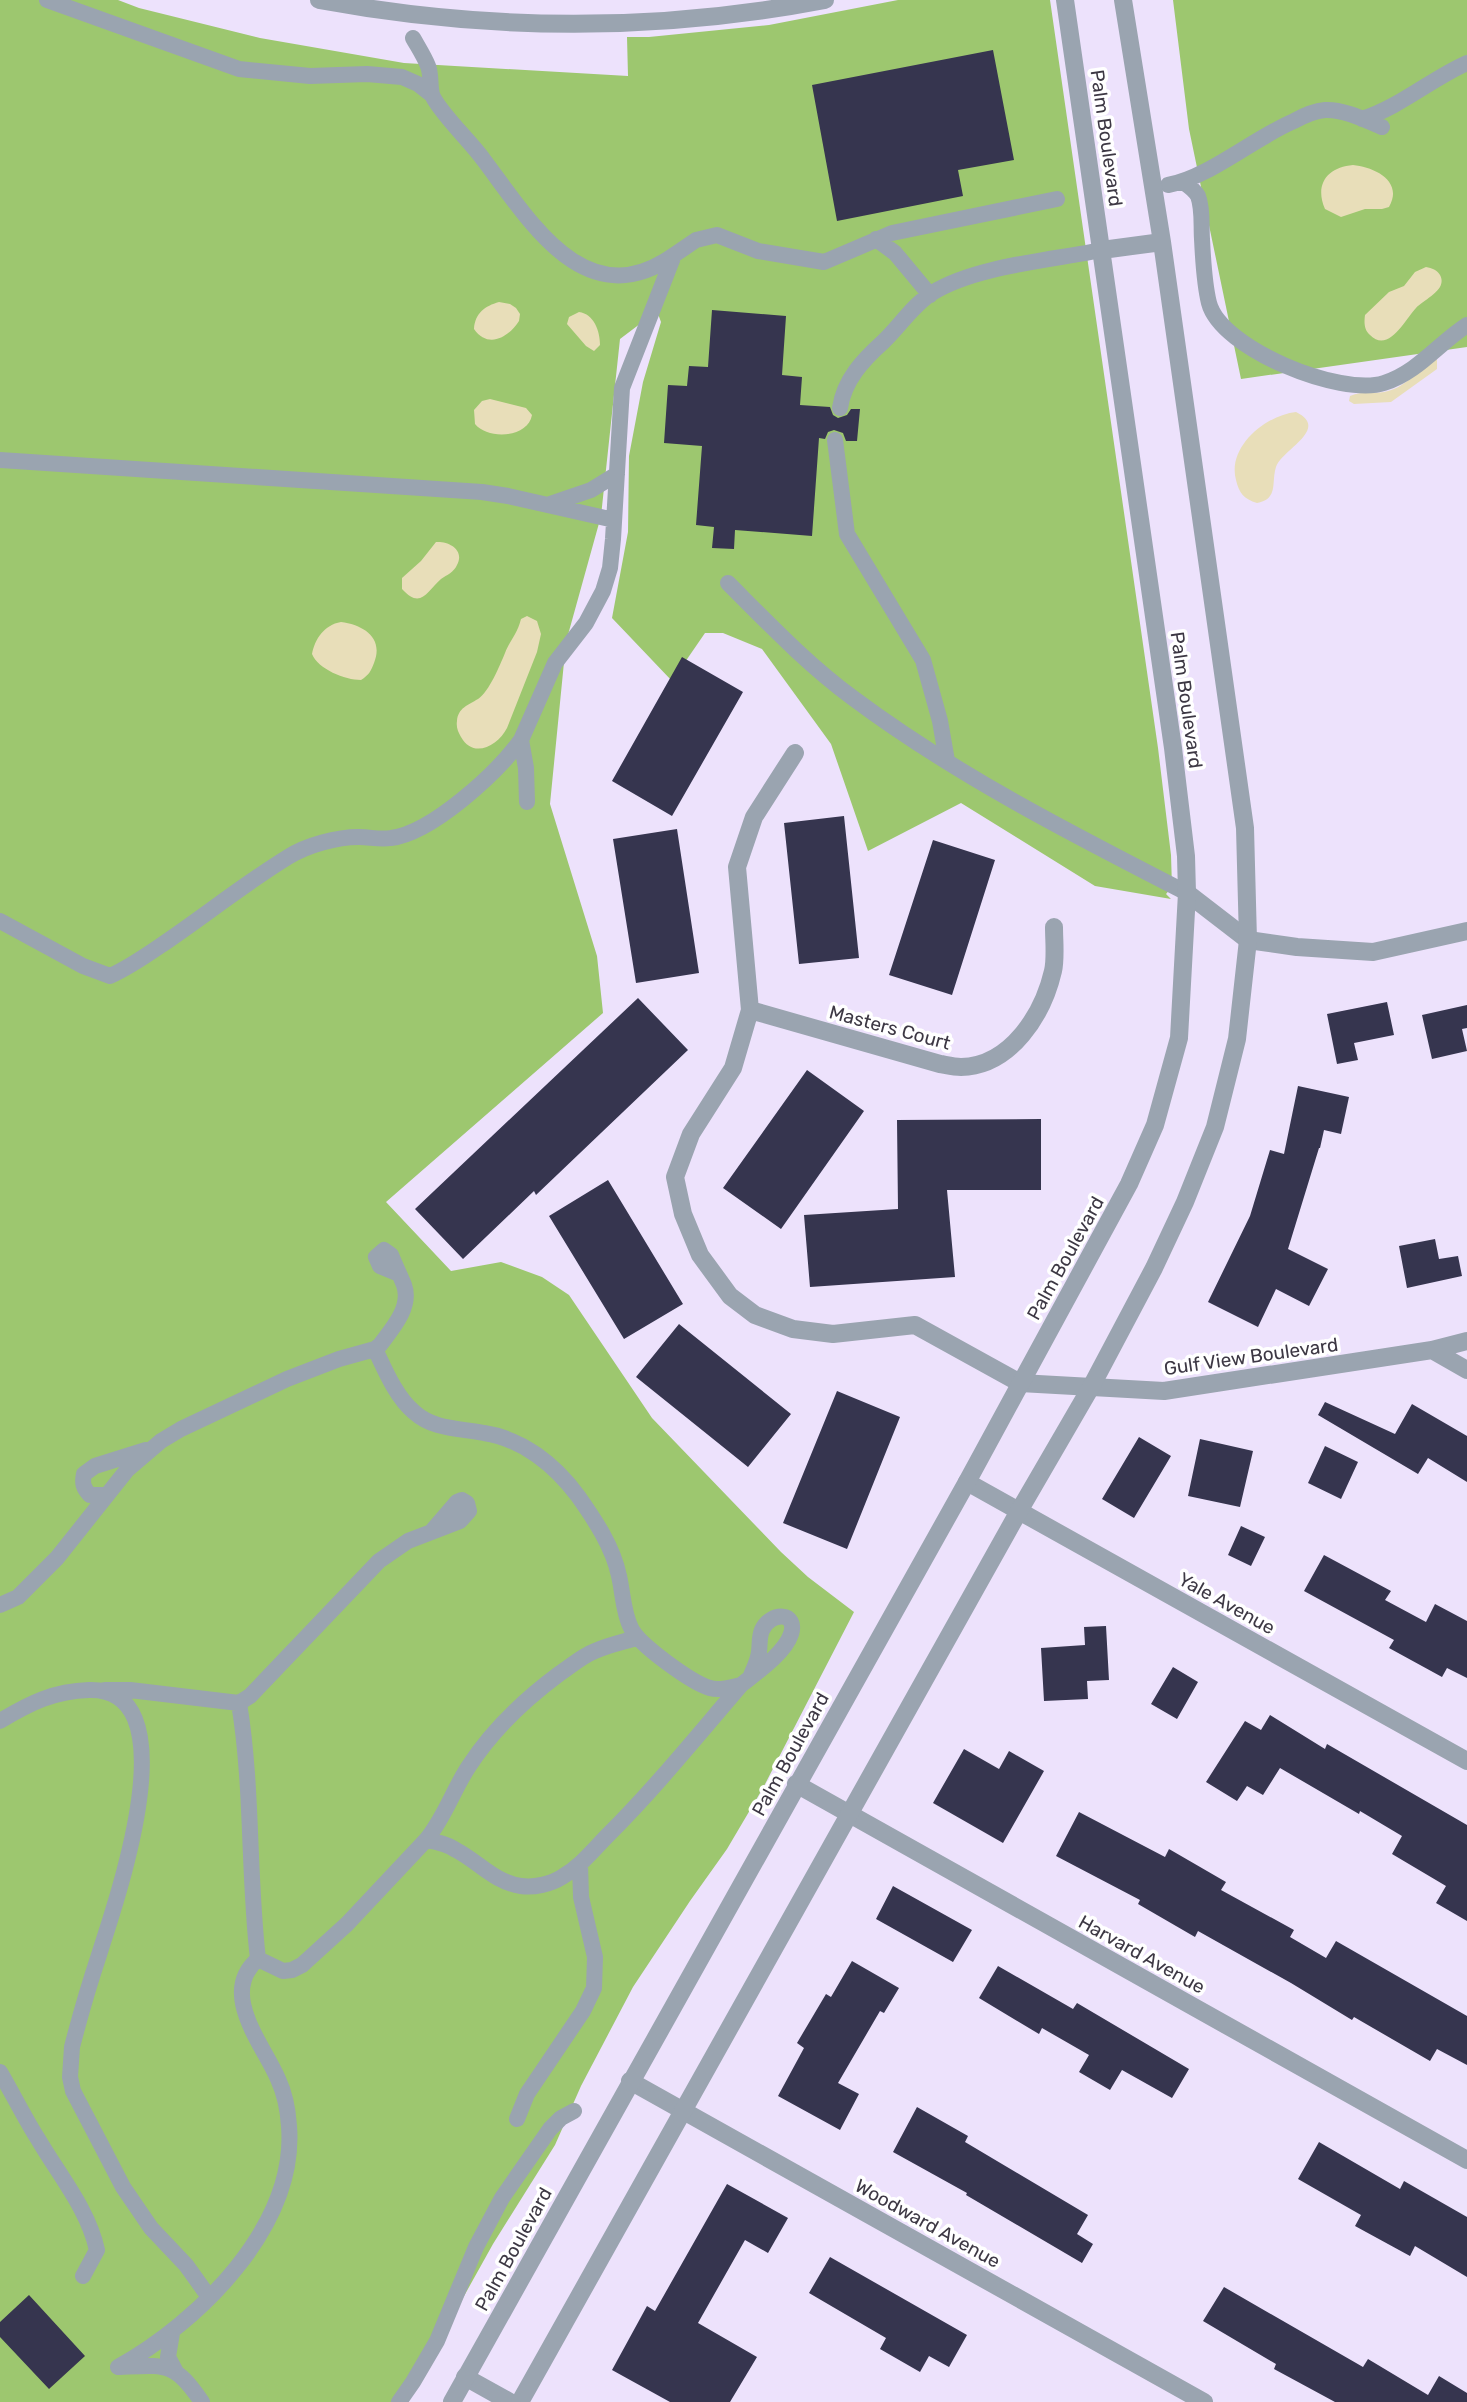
<svg xmlns="http://www.w3.org/2000/svg" width="1467" height="2402" viewBox="0 0 1467 2402" font-family="Rubik,sans-serif">
<style>
.green{fill:#9dc76f}
.sand{fill:#e8deb9}
.building{fill:#36354f}
.lines{fill:none;stroke-linecap:round;stroke-linejoin:round}
.service{stroke:#9aa4b0;stroke-width:16}
.minor{stroke:#9aa4b0;stroke-width:18}
.tertiary{stroke:#9aa4b0;stroke-width:18}
.labels{text-anchor:middle;stroke-width:7;stroke-linejoin:round;paint-order:stroke}
.street-label{font-size:19px;fill:#3d3844;stroke:#fff}
</style>
<rect width="100%" height="100%" fill="#ede2fc"/>
<!-- green -->
<path class="green" d="M 0,0 L 118,0 L 139,8 L 260,38 L 404,63 L 628,76 L 627,37 L 649,37 L 769,25 L 898,0 L 1050,0 L 1158,748 L 1171,855 L 1172,887 L 1166,894 L 1171,899 L 1095,886 L 961,803 L 868,851 L 831,744 L 762,649 L 723,633 L 705,633 L 672,681 L 612,618 L 628,532 L 629,456 L 643,382 L 661,322 L 657,311 L 620,339 L 601,516 L 566,642 L 550,804 L 597,956 L 603,1013 L 386,1202 L 451,1271 L 501,1262 L 542,1277 L 569,1295 L 652,1418 L 781,1552 L 808,1577 L 854,1612 L 763,1788 L 727,1849 L 690,1901 L 633,1987 L 581,2086 L 555,2145 L 493,2244 L 405,2402 L 0,2402 Z
M 1173,0 L 1467,0 L 1467,347 L 1241,379 L 1189,129 Z"/>
<!-- sand -->
<path class="sand" d="M 1353,165 C 1374,167 1404,181 1389,207 L 1382,209 L 1365,209 L 1341,217 L 1325,209 C 1314,184 1328,167 1353,165 Z
M 1426,267 C 1432,268 1437,270 1440,275 C 1448,290 1424,299 1416,308 C 1406,318 1389,354 1370,335 C 1364,330 1364,322 1365,315 L 1389,292 L 1404,286 L 1415,272 Z
M 499,302 L 510,304 L 516,308 L 520,314 L 519,321 C 508,338 488,349 474,329 C 475,313 485,306 499,302 Z
M 579,312 C 594,314 600,331 600,345 L 594,351 L 586,346 L 567,324 L 569,317 Z
M 1437,355 L 1437,369 L 1391,402 L 1354,404 L 1349,401 L 1350,396 C 1363,390 1375,395 1388,391 C 1406,387 1423,366 1437,355 Z
M 490,399 L 526,408 L 532,415 C 528,438 488,440 475,424 L 474,410 L 482,401 Z
M 1296,412 C 1331,429 1281,450 1276,467 C 1271,482 1279,499 1257,503 C 1244,499 1239,493 1236,480 C 1227,447 1266,415 1296,412 Z
M 436,542 C 449,541 465,550 457,565 C 454,572 447,575 441,579 C 427,591 421,610 402,589 L 402,578 L 421,561 Z
M 527,616 L 537,621 L 541,634 L 537,652 L 507,728 C 498,746 473,759 461,737 C 458,732 456,727 457,721 C 458,708 468,705 478,699 C 489,692 500,665 505,653 C 510,640 517,635 521,619 Z
M 341,622 C 364,625 384,638 374,663 C 371,671 369,675 361,680 C 345,680 318,669 312,654 C 315,639 324,625 341,622 Z"/>
<!-- building -->
<path class="building" d="M 993,50 L 1014,160 L 958,170 L 963,196 L 837,221 L 812,85 Z
M 712,310 L 786,316 L 782,375 L 802,377 L 800,405 L 830,407 L 833,415 L 838,418 L 847,415 L 851,409 L 860,409 L 857,441 L 846,441 L 843,433 L 834,430 L 828,432 L 825,439 L 819,438 L 812,536 L 735,530 L 734,549 L 712,548 L 714,527 L 696,525 L 702,446 L 664,443 L 668,385 L 687,386 L 689,366 L 708,367 Z
M 682,657 L 743,692 L 672,816 L 612,781 Z
M 844,816 L 859,958 L 799,964 L 784,823 Z
M 677,829 L 699,973 L 636,983 L 613,839 Z
M 933,840 L 995,860 L 952,995 L 889,975 Z
M 638,998 L 688,1050 L 536,1195 L 534,1191 L 463,1259 L 415,1209 Z
M 1387,1002 L 1394,1035 L 1354,1043 L 1358,1060 L 1337,1064 L 1327,1014 Z
M 1467,1005 L 1467,1028 L 1462,1029 L 1467,1051 L 1432,1059 L 1422,1015 Z
M 807,1070 L 864,1111 L 781,1229 L 723,1188 Z
M 1298,1086 L 1349,1097 L 1341,1134 L 1324,1130 L 1320,1148 L 1319,1148 L 1288,1249 L 1328,1269 L 1309,1306 L 1276,1289 L 1258,1327 L 1208,1302 L 1250,1216 L 1270,1150 L 1284,1154 Z
M 1041,1119 L 1041,1190 L 947,1190 L 955,1277 L 810,1287 L 804,1215 L 898,1209 L 897,1120 Z
M 608,1180 L 683,1304 L 624,1339 L 549,1216 Z
M 1435,1239 L 1439,1259 L 1458,1256 L 1462,1276 L 1407,1288 L 1399,1246 Z
M 679,1324 L 791,1414 L 748,1467 L 636,1377 Z
M 837,1391 L 900,1417 L 847,1549 L 783,1523 Z
M 1325,1402 L 1395,1434 L 1412,1404 L 1467,1436 L 1467,1482 L 1428,1458 L 1418,1474 L 1318,1415 Z
M 1139,1437 L 1171,1456 L 1134,1518 L 1102,1499 Z
M 1200,1439 L 1253,1451 L 1240,1507 L 1188,1496 Z
M 1325,1446 L 1358,1462 L 1341,1499 L 1308,1483 Z
M 1241,1526 L 1265,1537 L 1251,1566 L 1228,1555 Z
M 1324,1555 L 1391,1591 L 1385,1600 L 1426,1622 L 1435,1604 L 1467,1621 L 1467,1678 L 1447,1668 L 1442,1677 L 1389,1648 L 1394,1640 L 1304,1591 Z
M 1106,1626 L 1109,1680 L 1087,1681 L 1088,1699 L 1044,1701 L 1041,1648 L 1085,1645 L 1084,1627 Z
M 1173,1667 L 1198,1682 L 1177,1719 L 1151,1704 Z
M 1270,1715 L 1325,1749 L 1327,1744 L 1467,1825 L 1467,1921 L 1436,1903 L 1446,1886 L 1392,1854 L 1402,1836 L 1360,1811 L 1359,1814 L 1280,1768 L 1263,1795 L 1247,1786 L 1237,1801 L 1206,1782 L 1245,1721 L 1261,1730 Z
M 964,1749 L 999,1769 L 1009,1751 L 1044,1771 L 1003,1843 L 933,1803 Z
M 1079,1812 L 1165,1857 L 1169,1849 L 1226,1882 L 1221,1890 L 1294,1930 L 1290,1937 L 1326,1958 L 1336,1941 L 1467,2016 L 1467,2065 L 1437,2049 L 1430,2061 L 1354,2017 L 1352,2020 L 1291,1983 L 1198,1931 L 1195,1937 L 1138,1904 L 1140,1900 L 1056,1856 Z
M 893,1886 L 972,1930 L 953,1962 L 876,1919 Z
M 852,1961 L 899,1988 L 884,2013 L 880,2011 L 838,2083 L 859,2094 L 840,2130 L 778,2096 L 804,2048 L 797,2043 L 826,1994 L 831,1997 Z
M 998,1966 L 1073,2009 L 1077,2003 L 1189,2069 L 1172,2098 L 1122,2070 L 1110,2090 L 1079,2072 L 1089,2055 L 1042,2028 L 1039,2034 L 979,1998 Z
M 917,2107 L 968,2136 L 965,2142 L 1088,2215 L 1077,2234 L 1093,2244 L 1082,2263 L 966,2195 L 967,2193 L 893,2152 Z
M 1319,2142 L 1400,2189 L 1404,2181 L 1467,2217 L 1467,2277 L 1415,2246 L 1410,2256 L 1355,2226 L 1361,2215 L 1298,2179 Z
M 727,2184 L 788,2218 L 768,2253 L 745,2240 L 698,2323 L 757,2357 L 730,2402 L 670,2402 L 612,2370 L 647,2306 L 655,2311 Z
M 830,2257 L 967,2335 L 949,2367 L 929,2356 L 920,2372 L 880,2349 L 886,2338 L 809,2293 Z
M 1224,2287 L 1363,2367 L 1368,2359 L 1428,2395 L 1439,2376 L 1467,2393 L 1467,2402 L 1335,2402 L 1274,2369 L 1276,2364 L 1203,2321 Z
M 29,2295 L 85,2356 L 49,2389 L 0,2337 L 0,2322 Z"/>
<g class="lines">
<!-- service -->
<path class="service" d="M 47,0 L 239,69 L 310,76 L 367,74 L 402,77 L 418,84 L 432,95
M 413,38 C 418,47 424,56 428,66 C 432,76 429,89 433,97 C 443,116 470,141 483,159 C 530,221 586,318 674,255 L 622,388 L 613,539 L 610,568 L 603,591 L 586,623 L 555,663 L 521,740 L 526,768 L 527,802
M 1362,119 C 1400,107 1431,79 1467,63
M 1183,182 C 1189,186 1194,189 1198,196 C 1203,209 1201,225 1202,239 C 1203,259 1204,283 1209,303 C 1221,349 1341,397 1384,383 C 1417,373 1439,343 1467,325
M 1168,185 C 1208,178 1254,138 1294,121 C 1303,116 1314,111 1325,110 C 1344,109 1365,120 1382,127
M 876,239 L 895,253 L 930,295
M 674,255 L 696,240 L 717,235 L 758,251 L 824,262 L 892,233 L 1057,199
M 840,408 C 844,380 863,360 883,342 C 899,327 913,305 932,293 C 975,266 1052,260 1102,250
M 835,440 L 847,534 L 923,660 L 940,721 L 947,761
M 0,460 L 482,492 L 508,496 L 614,520
M 550,504 L 591,490 L 617,474
M 728,583 C 768,623 807,664 853,698 C 956,775 1072,834 1187,893
M 0,921 L 83,966 L 110,976 C 128,968 144,957 160,946 C 203,917 244,884 288,857 C 307,845 337,837 359,837 C 370,837 380,840 391,838 C 432,833 497,773 521,740
M 105,1495 L 90,1495 C 83,1488 82,1483 84,1474 L 95,1466 L 146,1450
M 0,1605 L 18,1597 L 57,1558 L 127,1470 L 161,1441 L 181,1429 L 287,1379 L 339,1359 L 375,1349 L 380,1345 C 392,1329 412,1307 404,1285 C 400,1275 395,1265 391,1255 L 384,1250 L 376,1257 L 380,1266 L 397,1273
M 741,1685 C 756,1673 785,1653 791,1634 C 798,1612 771,1611 762,1630 C 759,1637 760,1644 759,1652 C 758,1661 753,1670 750,1678
M 105,1690 L 130,1690 L 239,1703 L 250,1696 L 379,1561 L 408,1541 L 460,1521 L 469,1511 L 467,1503 L 462,1500 L 457,1502 L 432,1531
M 239,1703 C 253,1788 248,1874 258,1959
M 0,1721 C 30,1703 54,1691 89,1690 C 193,1687 114,1906 99,1955 C 89,1985 80,2016 72,2047 L 70,2077 L 73,2091 L 123,2187 L 151,2228 L 186,2265 L 209,2297
M 426,1840 C 445,1817 453,1790 469,1766 C 493,1729 524,1700 559,1674 C 571,1666 582,1656 595,1651 C 608,1645 623,1642 636,1638
M 0,2072 C 13,2094 24,2117 38,2139 C 59,2175 88,2209 97,2250 L 83,2276
M 517,2119 L 527,2094 L 583,2011 L 594,1988 L 595,1957 L 581,1897 L 580,1864
M 172,2333 L 168,2357 L 176,2372
M 118,2367 C 199,2322 297,2226 289,2126 C 288,2110 285,2094 278,2079 C 263,2044 218,1993 258,1959 L 283,1971 L 292,1970 L 302,1965 L 347,1924 L 426,1840 C 437,1842 447,1844 456,1850 C 479,1862 494,1882 521,1886 C 534,1888 551,1884 562,1877 C 581,1866 594,1849 609,1834 C 656,1787 698,1735 741,1685 C 731,1687 720,1691 710,1688 C 692,1683 638,1644 631,1628 C 623,1612 623,1593 619,1576 C 613,1547 595,1520 578,1496 C 555,1465 523,1439 484,1433 C 459,1428 434,1430 414,1412 C 396,1397 385,1370 375,1349
M 120,2367 C 168,2365 174,2362 202,2402
M 399,2402 L 413,2382 L 437,2341 L 476,2247 L 502,2198 L 550,2129 L 561,2118 L 574,2111"/>
<!-- minor -->
<path class="minor" d="M 319,0 C 486,31 658,32 825,0
M 795,753 L 754,817 L 737,867 L 750,1010 L 733,1068 L 691,1134 L 675,1177 L 683,1214 L 700,1255 L 730,1296 L 755,1315 L 793,1329 L 833,1334 L 915,1325 L 1020,1383 L 1164,1391 L 1432,1350 L 1467,1341
M 1187,893 L 1248,940 L 1297,947 L 1373,952 L 1467,931
M 750,1010 L 940,1064 C 946,1065 954,1067 961,1067 C 1011,1066 1043,1014 1053,971 C 1056,958 1054,941 1054,927
M 1432,1350 L 1467,1370
M 967,1482 L 1467,1761
M 796,1784 L 1467,2160
M 630,2081 L 1204,2402
M 465,2377 L 510,2402"/>
<!-- tertiary -->
<path class="tertiary" d="M 1102,250 L 1162,242
M 452,2402 L 967,1482 L 1129,1184 L 1155,1125 L 1179,1038 L 1187,893 L 1186,856 L 1173,748 L 1065,0
M 520,2402 L 1019,1511 L 1091,1387 L 1154,1268 L 1185,1202 L 1215,1127 L 1237,1039 L 1248,940 L 1245,828 L 1162,242 L 1123,0"/>
</g>
<g class="labels">
<!-- street labels -->
<g class="street-label">
<text transform="translate(1107 138) rotate(82)" y="7">Palm Boulevard</text>
<text transform="translate(1187 700) rotate(82)" y="7">Palm Boulevard</text>
<text transform="translate(890 1027) rotate(15)" y="7">Masters Court</text>
<text transform="translate(1065 1258) rotate(-61)" y="7">Palm Boulevard</text>
<text transform="translate(1251 1356) rotate(-8)" y="7">Gulf View Boulevard</text>
<text transform="translate(1227 1603) rotate(29)" y="7">Yale Avenue</text>
<text transform="translate(790 1754) rotate(-61)" y="7">Palm Boulevard</text>
<text transform="translate(1142 1954) rotate(29)" y="7">Harvard Avenue</text>
<text transform="translate(928 2223) rotate(29)" y="7">Woodward Avenue</text>
<text transform="translate(513 2249) rotate(-61)" y="7">Palm Boulevard</text>
</g>
</g>
</svg>
